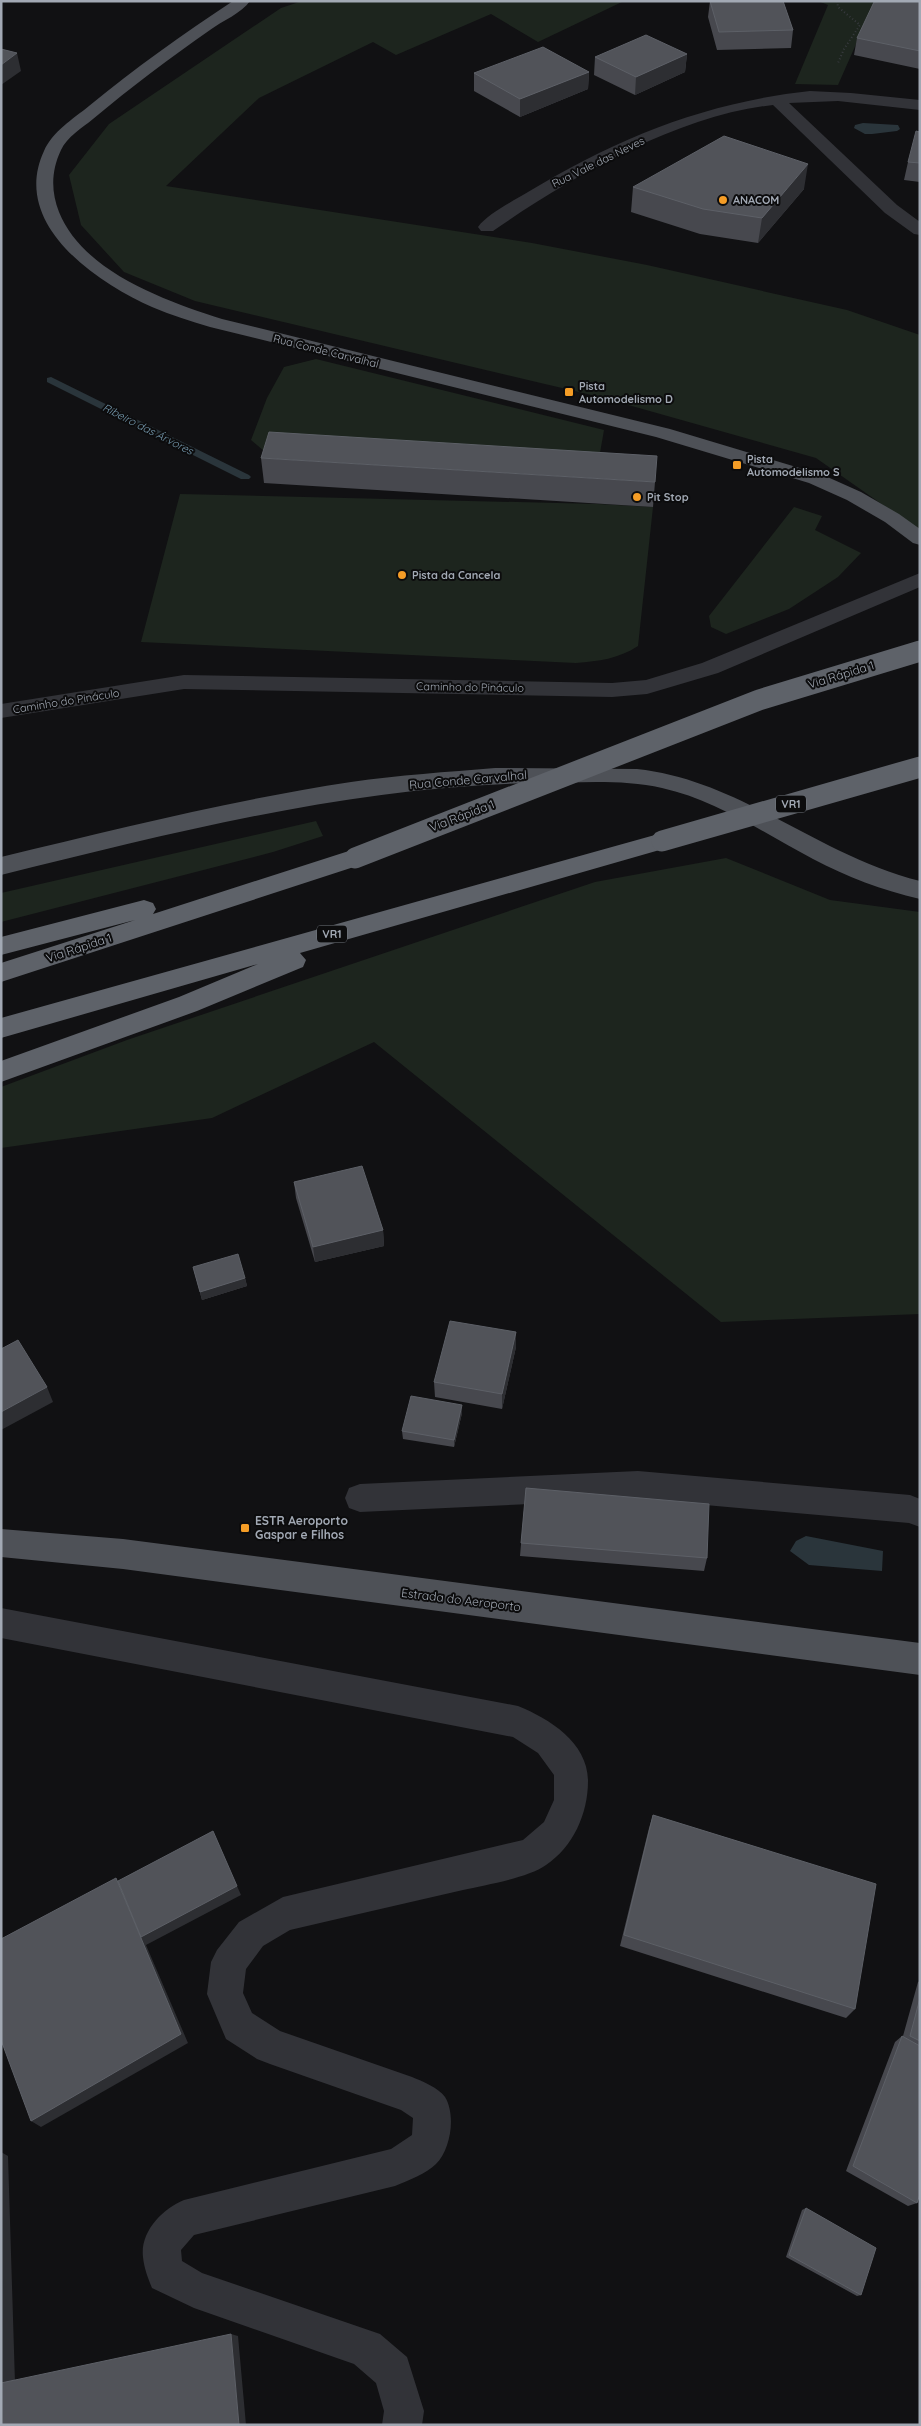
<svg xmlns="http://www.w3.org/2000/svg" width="921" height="2426" viewBox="0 0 921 2426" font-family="Quicksand,sans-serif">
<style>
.green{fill:#1d251e}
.water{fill:#2a353b}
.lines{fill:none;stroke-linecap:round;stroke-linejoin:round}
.stream{fill:#2a353b;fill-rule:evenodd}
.path{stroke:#383a3f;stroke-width:2;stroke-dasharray:1 2.5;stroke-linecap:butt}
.minor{fill:#323338;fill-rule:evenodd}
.major{fill:#4e5157;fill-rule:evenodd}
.highway{fill:#5e6269;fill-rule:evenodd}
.highway-bridge{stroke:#5e6269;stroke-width:21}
.wall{fill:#47484e}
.shaded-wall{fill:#2d2e32}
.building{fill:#515359;stroke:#5d6067}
.poi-dot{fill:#f59d26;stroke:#0c0c0d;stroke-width:2}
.labels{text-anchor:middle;stroke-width:4;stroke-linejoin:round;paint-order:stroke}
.far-street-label{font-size:11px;fill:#a2a9b4;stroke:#0c0c0d}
.far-poi-label{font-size:11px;font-weight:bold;fill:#a2a9b4;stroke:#0c0c0d;text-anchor:start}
.far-water-label{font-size:11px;font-style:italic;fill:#779bb0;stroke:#0c0c0d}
.shield{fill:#0c0c0d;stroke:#757a82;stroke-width:1}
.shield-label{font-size:11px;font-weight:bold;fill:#a2a9b4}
.street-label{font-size:12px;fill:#a2a9b4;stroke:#0c0c0d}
.poi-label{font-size:12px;font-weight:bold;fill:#a2a9b4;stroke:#0c0c0d;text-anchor:start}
</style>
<rect width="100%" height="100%" fill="#111113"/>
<!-- green -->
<path class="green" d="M 302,1 L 624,1 L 538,42 L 491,14 L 396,55 L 373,42 L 259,98 L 166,186 L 532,243 L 647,265 L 847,310 L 920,335 L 920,531 L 816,458 L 600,397 L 195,301 L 124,272 L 81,225 L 69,175 L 109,124 L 281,8 Z
M 818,1 L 875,1 L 838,85 L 795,84 L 828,5 Z
M 316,359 L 604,430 L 596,476 L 271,457 L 251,440 L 267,398 L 284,367 Z
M 180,494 L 597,504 L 653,507 L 638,646 C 618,659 599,661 576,663 L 141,642 Z
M 794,507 L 822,516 L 815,530 L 861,553 L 838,577 L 789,609 L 726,634 L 711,627 L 709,616 Z
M 316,821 L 323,836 L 273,852 L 1,922 L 1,893 Z
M 726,858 L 830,900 L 920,912 L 920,1314 L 721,1322 L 374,1042 L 212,1118 L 1,1148 L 1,1087 L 127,1040 L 595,882 Z"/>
<!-- water -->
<path class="water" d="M 863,123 L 898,125 L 900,129 L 897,131 L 872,134 L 865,134 L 854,128 L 855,125 Z
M 806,1536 L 883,1551 L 882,1571 L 809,1565 L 790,1551 L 796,1541 Z"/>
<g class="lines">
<!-- stream -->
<path class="stream" d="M 51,377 L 249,475 L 251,477 L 249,479 L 241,479 L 47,382 L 47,378 Z"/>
<!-- path -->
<path class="path" d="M 837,1 L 838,7 L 860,25 L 844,49 L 838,63"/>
<!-- minor -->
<path class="minor" d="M 810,91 L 851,93 L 920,100 L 920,110 L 838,101 L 789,103 L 897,205 L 920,222 L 920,235 L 914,234 L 885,213 L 773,105 C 678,115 571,177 493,231 L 481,231 L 478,227 C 487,214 515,200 528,192 C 617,138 706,102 810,91 Z
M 920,573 L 920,587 L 718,673 L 647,694 L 612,697 L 184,689 L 1,718 L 1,704 L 184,675 L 612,683 L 646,680 L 702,663 Z
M 638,1471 L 910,1495 L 920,1499 L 920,1527 L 909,1523 L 638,1499 L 360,1512 L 349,1508 L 345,1498 L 349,1488 L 360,1484 Z
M 1,1608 L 518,1706 C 550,1719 588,1743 588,1781 C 588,1814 573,1847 546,1865 C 528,1878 485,1885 463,1890 C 405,1903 347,1917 290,1930 L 263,1946 L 246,1969 L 243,1993 L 252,2013 L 280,2031 L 412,2077 C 422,2081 439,2088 445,2097 C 456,2115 451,2149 436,2164 C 426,2174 409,2180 395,2186 L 194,2235 L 181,2250 L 182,2261 L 202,2273 L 380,2334 L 407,2357 L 424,2411 L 422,2425 L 382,2425 L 384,2411 L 376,2383 L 354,2364 L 194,2308 L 152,2288 C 148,2278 144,2268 143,2257 C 140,2232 162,2209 184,2200 L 391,2149 L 412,2135 L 413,2118 L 401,2110 L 270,2064 L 257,2059 L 226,2039 L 207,1994 L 211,1962 L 217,1950 L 239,1922 L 283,1897 L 523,1840 L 544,1822 L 554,1800 L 554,1775 L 538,1753 L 513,1737 L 1,1638 Z"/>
<!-- major -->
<path class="major" d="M 233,1 L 250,1 C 242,13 222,21 210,30 C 170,58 131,87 93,119 C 82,128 67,137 61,150 C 51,171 51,192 59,212 C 83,272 166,301 222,319 L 670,429 L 823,475 L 861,492 L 899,514 L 920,529 L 920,545 L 913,543 L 885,522 L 847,500 L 809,483 L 656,437 L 210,327 C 190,321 171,315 152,307 C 96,282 10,224 44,151 C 52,132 73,119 89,106 C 135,68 183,34 233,1 Z
M 495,768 L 637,769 C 741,780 820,857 920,881 L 920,899 C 882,890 847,877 813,859 C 764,833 716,800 662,788 C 622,779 578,783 537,783 C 355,786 178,831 1,875 L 1,857 C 117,829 233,800 351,782 C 399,775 447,772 495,768 Z
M 1,1529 L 123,1539 L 920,1643 L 920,1675 L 123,1569 L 1,1557 Z"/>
<!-- highway -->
<path class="highway" d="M 662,833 L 670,835 L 674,841 L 670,847 L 300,953 L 306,960 L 303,967 L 197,1011 L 1,1082 L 1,1061 L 179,997 L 258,964 L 1,1038 L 1,1018 Z
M 355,849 L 363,852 L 367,858 L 363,864 L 1,982 L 1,963 L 135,920 L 1,955 L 1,937 L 144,900 L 153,903 L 156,909 L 153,914 Z"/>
<!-- highway-bridge -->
<path class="highway-bridge" d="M 662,841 L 920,767
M 355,858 L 759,700 L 920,651"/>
</g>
<!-- wall -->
<path class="wall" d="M 710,1 L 783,1 L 793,30 L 791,48 L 717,50 L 708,17 Z
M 920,1 L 920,69 L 854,55 L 857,38 Z
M 687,54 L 685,72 L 635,95 L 594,75 L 595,57 Z
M 589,72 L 588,89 L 520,117 L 474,91 L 474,73 Z
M 920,132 L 920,182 L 904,180 L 908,162 Z
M 633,187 L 804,189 L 758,243 L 700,234 L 631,212 Z
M 261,458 L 655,482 L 653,507 L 264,483 Z
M 294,1182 L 383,1230 L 384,1246 L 315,1262 L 296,1198 Z
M 193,1267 L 245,1278 L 247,1286 L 202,1300 Z
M 516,1332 L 516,1347 L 502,1409 L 435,1397 L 434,1382 Z
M 462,1413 L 454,1447 L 403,1439 L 402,1431 Z
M 526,1488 L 707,1558 L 704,1571 L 520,1556 Z
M 653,1815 L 855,2009 L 846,2018 L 620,1946 L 649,1828 Z
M 920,1981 L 920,2194 L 917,2203 L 908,2206 L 846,2171 L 895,2042 L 902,2036 L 903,2036 L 918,1982 Z
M 806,2208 L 861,2295 L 857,2296 L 786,2257 L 802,2210 Z"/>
<!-- shaded-wall -->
<path class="shaded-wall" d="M 17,53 L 21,71 L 1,85 L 1,65 Z
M 687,54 L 685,72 L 635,95 L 636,77 Z
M 589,72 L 588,89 L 520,117 L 520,99 Z
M 808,164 L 804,189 L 758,243 L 762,218 Z
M 383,1230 L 384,1246 L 315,1262 L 313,1247 Z
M 245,1278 L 247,1286 L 202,1300 L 200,1292 Z
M 516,1332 L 516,1347 L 502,1409 L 502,1394 Z
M 47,1387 L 53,1402 L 1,1430 L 1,1412 Z
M 462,1405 L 462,1413 L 454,1447 L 454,1440 Z
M 116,1878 L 123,1890 L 237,1886 L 241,1895 L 146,1945 L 188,2043 L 41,2127 L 31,2121 Z
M 1,2152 L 8,2156 L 15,2383 L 1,2383 Z
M 231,2334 L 238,2336 L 246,2425 L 239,2425 Z"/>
<!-- building -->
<path class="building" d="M 710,1 L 783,1 L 793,30 L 719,32 Z
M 884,1 L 920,1 L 920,51 L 857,38 L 874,2 Z
M 646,35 L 687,54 L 636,77 L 595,57 Z
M 543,47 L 589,72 L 520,99 L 474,73 Z
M 1,49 L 17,53 L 1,65 Z
M 916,131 L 920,132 L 920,163 L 908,162 Z
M 724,136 L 808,164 L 762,218 L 703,209 L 633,187 Z
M 269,432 L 657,456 L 655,482 L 261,458 Z
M 362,1166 L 383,1230 L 313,1247 L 294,1182 Z
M 238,1254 L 245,1278 L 200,1292 L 193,1267 Z
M 450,1321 L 516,1332 L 502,1394 L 434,1382 Z
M 18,1340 L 47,1387 L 1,1412 L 1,1349 Z
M 411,1396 L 462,1405 L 454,1440 L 402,1431 Z
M 526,1488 L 709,1504 L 707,1558 L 521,1543 Z
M 653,1815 L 876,1884 L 855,2009 L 624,1935 Z
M 213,1831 L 237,1886 L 141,1937 L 118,1881 Z
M 116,1878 L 181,2034 L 31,2121 L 1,2040 L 1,1939 Z
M 920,1998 L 920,2041 L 910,2036 Z
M 902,2036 L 920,2046 L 920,2194 L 917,2203 L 853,2166 Z
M 806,2208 L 876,2248 L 861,2295 L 789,2255 Z
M 231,2334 L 239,2425 L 1,2425 L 1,2383 Z"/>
<!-- markers -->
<g class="poi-dot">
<circle cx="723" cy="200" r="5"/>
<rect x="564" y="387" width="10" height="10" rx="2.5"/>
<rect x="732" y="460" width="10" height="10" rx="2.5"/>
<circle cx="637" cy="497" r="5"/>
<circle cx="402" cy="575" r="5"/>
<rect x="240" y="1523" width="10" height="10" rx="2.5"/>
</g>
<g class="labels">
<!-- far-street labels -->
<g class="far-street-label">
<text transform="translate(598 162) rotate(-26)" y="4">Rua Vale das Neves</text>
<text transform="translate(326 351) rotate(14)" y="4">Rua Conde Carvalhal</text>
<text transform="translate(470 687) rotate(1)" y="4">Caminho do Pináculo</text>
<text transform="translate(66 701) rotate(-9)" y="4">Caminho do Pináculo</text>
</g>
<!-- far-poi labels -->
<g class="far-poi-label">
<text x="733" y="204">ANACOM</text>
<text x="579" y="390">Pista<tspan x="579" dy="13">Automodelismo D</tspan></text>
<text x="747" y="463">Pista<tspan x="747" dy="13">Automodelismo S</tspan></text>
<text x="647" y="501">Pit Stop</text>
<text x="412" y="579">Pista da Cancela</text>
</g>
<!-- far-water labels -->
<g class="far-water-label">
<text transform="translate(148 429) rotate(27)" y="4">Ribeiro das Árvores</text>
</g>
<!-- shield labels -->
<g class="shield">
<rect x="776" y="795.5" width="30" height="17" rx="4"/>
<rect x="317" y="925.5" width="30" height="17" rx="4"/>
</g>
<g class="shield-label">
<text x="791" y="808">VR1</text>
<text x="332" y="938">VR1</text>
</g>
<!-- street labels -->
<g class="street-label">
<text transform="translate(841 675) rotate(-17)" y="4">Via Rápida 1</text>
<text transform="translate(468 780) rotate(-5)" y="4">Rua Conde Carvalhal</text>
<text transform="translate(462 816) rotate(-21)" y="4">Via Rápida 1</text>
<text transform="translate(79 948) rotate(-18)" y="4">Via Rápida 1</text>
<text transform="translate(461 1600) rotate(7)" y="4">Estrada do Aeroporto</text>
</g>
<!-- poi labels -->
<g class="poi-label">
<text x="255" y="1525">ESTR Aeroporto<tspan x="255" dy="14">Gaspar e Filhos</tspan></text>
</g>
</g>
<!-- border -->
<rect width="921" height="2426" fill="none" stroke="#a2a9b4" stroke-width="5"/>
</svg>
